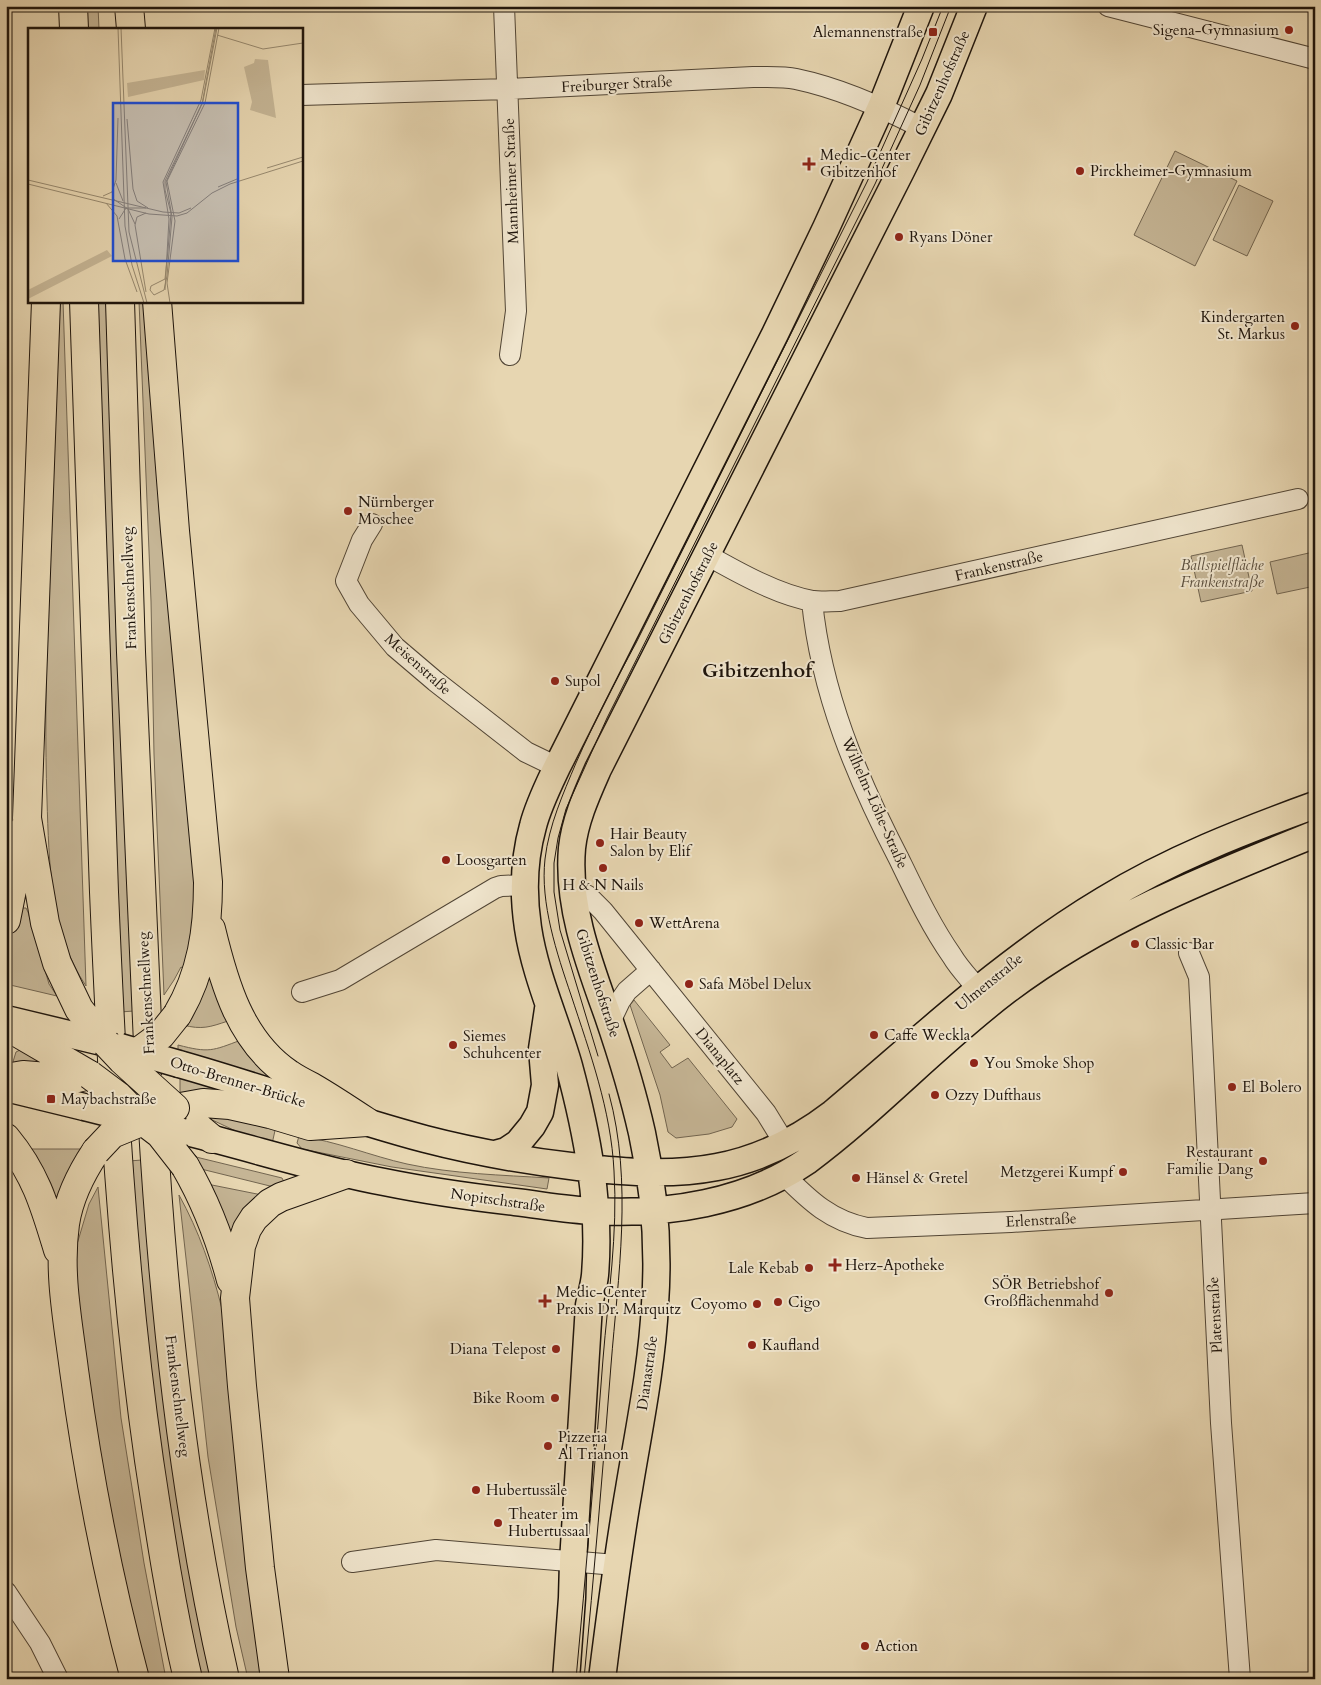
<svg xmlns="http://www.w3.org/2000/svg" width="1321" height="1685" viewBox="0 0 1321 1685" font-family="Cardo,serif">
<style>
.green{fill:#c5b595;stroke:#726550}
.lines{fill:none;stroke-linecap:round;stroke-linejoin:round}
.minor-casing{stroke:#514535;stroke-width:22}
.major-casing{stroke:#1f150c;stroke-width:29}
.highway-casing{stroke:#1f150c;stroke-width:30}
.minor{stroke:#efe4cc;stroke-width:20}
.major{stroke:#e7d6b1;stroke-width:26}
.highway{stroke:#e7d6b1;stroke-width:28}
.tram{stroke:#1f150c;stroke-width:1}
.major-bridge-casing{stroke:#1f150c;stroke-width:29;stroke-linecap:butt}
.highway-bridge-casing{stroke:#1f150c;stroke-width:30;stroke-linecap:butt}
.major-bridge{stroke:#e7d6b1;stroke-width:26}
.highway-bridge{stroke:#e7d6b1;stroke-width:28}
.poi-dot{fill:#8f2418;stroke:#efe4cc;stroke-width:2}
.labels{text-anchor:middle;stroke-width:4;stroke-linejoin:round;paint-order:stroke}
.poi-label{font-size:15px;fill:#1f150c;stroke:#efe4cc;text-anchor:start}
.street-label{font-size:15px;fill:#1f150c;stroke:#efe4cc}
.park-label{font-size:15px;font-style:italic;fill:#594d3c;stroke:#efe4cc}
.district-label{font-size:20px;font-weight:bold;fill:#1f150c;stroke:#efe4cc}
.inset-road{fill:none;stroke:#97896f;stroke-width:1}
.view{fill:#1d4ed8;fill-opacity:0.15;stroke:#1d4ed8;stroke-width:2.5}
.inset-edge{fill:none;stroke:#1f150c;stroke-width:2.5}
</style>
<rect width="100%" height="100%" fill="#e7d6b1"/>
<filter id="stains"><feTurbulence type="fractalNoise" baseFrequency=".004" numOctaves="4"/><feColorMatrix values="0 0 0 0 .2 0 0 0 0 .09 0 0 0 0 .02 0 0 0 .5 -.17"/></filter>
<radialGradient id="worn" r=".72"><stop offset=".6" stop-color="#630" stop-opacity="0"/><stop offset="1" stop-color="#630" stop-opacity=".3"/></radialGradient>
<!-- green -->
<path class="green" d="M 85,6 L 98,6 L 99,29 L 85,29 Z
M 1175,151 L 1237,181 L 1195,266 L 1134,235 Z
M 1239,185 L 1273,201 L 1247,256 L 1213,240 Z
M 55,301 L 63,301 L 86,986 C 50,933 49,862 47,800 C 45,743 46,687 47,630 C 48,520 51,411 55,301 Z
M 94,301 L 108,301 L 134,1011 L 120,1012 Z
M 139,301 L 143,301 L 152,389 L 197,896 L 186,970 L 181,967 L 174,980 L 164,995 L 154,754 L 151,601 Z
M 1242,545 L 1252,591 L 1201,602 L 1191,556 Z
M 1313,552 L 1315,586 L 1277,594 L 1270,562 Z
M 23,908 L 26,908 L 28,912 L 49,984 L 57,996 L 6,984 L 6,947 L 21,910 Z
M 208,973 L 211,974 L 228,1021 C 210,1027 202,1030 183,1025 Z
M 634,1000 L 670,1045 L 660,1052 L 672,1068 L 688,1058 L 737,1119 L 732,1127 L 709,1134 L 676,1138 L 668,1132 L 660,1095 L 630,1005 Z
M 241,1040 L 272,1076 L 269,1081 L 178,1053 L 178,1045 C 209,1053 212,1051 241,1040 Z
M 20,1050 L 50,1065 L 12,1065 L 16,1052 Z
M 180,1076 L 227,1090 L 227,1094 L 205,1092 L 180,1093 Z
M 209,1114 L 276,1126 L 272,1144 L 240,1133 L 208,1118 Z
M 299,1136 C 336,1141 371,1156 407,1164 C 453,1174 502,1175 549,1178 L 547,1189 L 392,1167 L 302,1149 L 297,1143 Z
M 23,1149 L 83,1149 L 59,1204 Z
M 196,1157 L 282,1178 L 284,1182 L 274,1187 L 197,1168 L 193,1159 Z
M 142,1160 L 213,1679 L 201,1679 L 182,1597 L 158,1433 L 129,1161 Z
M 207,1184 L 262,1195 L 232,1231 L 228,1231 Z
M 98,1187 L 121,1418 L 144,1563 L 166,1679 L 145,1679 L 112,1546 L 82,1356 L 75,1251 L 89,1204 Z
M 179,1195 C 199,1231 212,1269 222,1309 L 263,1679 L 248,1679 L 236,1627 L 208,1457 Z"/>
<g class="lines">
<defs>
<path id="minor" d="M 504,6 L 516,311 L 510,355
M 1108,6 L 1315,59
M 301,95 L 508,89 L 753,77 C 767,77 783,76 796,79 C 839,88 884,108 922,128
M 372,524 L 362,540 L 346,581 L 359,604 L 395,647 L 435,681 L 526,752 L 557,767
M 707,555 C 737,572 778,595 813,601 C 821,602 831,601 840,601 L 1298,499
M 812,601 C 821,693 857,778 899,859 C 915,892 931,926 952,956 C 959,968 969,978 978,989
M 572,887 L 588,896 L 603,911 L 766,1113 L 785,1144
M 1189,953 L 1199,977 L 1221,1423 L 1240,1679
M 302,992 L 340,980 L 495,888 L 501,886 L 525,885
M 610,1022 L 620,1001 L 627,991 L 651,970
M 785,1176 C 810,1201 831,1221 867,1228 L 1011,1222 L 1315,1203
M 352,1562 L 436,1550 L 616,1565
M 6,1592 L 40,1643 L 58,1679"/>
<path id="major" d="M 6,1019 L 106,1043
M 179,1064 C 261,1087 342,1117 425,1139 C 475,1152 527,1161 578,1167 C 624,1172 671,1176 717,1167 C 760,1159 799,1139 833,1113 C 921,1039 1005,959 1104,900 C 1169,860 1243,831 1315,805
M 6,1088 L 84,1107
M 190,1133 C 255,1149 319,1170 384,1182 C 428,1191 471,1197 515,1202 C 541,1205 568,1210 594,1211 C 667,1215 746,1203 807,1161 C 877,1109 936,1044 1006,991 C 1098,921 1208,877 1315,834
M 495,1154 L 506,1151 L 518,1143 L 532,1126 L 540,1112 L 545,1085 L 542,1049 L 548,1009
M 566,1679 L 572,1598 L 573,1562 L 589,1305 C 591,1295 594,1285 595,1275 C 601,1205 587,1133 569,1066 C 556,1020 535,975 528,928 C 523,895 524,858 533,826 C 538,806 548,786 557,767 L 775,334 L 826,228 L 881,107 L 921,6
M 602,1679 C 610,1615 618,1552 629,1489 C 639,1428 652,1366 655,1304 C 659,1248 654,1188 642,1133 C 633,1093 621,1054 608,1016 C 589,963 567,906 572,848 C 575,820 587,794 598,769 L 901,171 L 939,94 L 974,6"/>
<path id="highway" d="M 73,6 L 74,29
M 129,6 L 131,29
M 46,301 L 27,818 L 45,923 L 57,963 L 79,1009 L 106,1043
M 84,301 C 90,498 97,695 104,892 C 112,1082 122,1272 149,1460 C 160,1533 171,1607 188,1679
M 120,301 L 131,652 L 149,1067
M 157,301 L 175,531 L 208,882 C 208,930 202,973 177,1015
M 6,920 L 24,829
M 211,929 C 224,983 240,1041 289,1074 C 296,1079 304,1083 312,1087 C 331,1098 349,1110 367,1122
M 6,1026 L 90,1075
M 6,1078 L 23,1075 L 73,1079 L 90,1075
M 175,1108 L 203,1103 L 230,1105 L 270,1114 L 310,1126 L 367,1122
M 175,1108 L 212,1139
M 152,1112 C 163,1301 183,1495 225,1679
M 6,1138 C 36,1174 45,1207 58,1250
M 96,1151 C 82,1172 69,1197 65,1224 C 58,1273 68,1322 74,1370 C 88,1474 108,1578 135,1679
M 185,1166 C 206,1202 220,1239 231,1280
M 275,1679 L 260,1568 L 242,1386 L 235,1298 L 241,1246 L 247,1229 L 254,1218 L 270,1203 L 281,1197 L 346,1174"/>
</defs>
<!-- minor casing -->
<use href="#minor" class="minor-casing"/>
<!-- major casing -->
<use href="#major" class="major-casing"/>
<!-- highway casing -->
<use href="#highway" class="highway-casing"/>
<!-- minor -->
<use href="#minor" class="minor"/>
<!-- major -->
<use href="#major" class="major"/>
<!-- highway -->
<use href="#highway" class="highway"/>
<!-- tram -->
<path class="tram" d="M 598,1056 L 560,930 L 554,892 L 554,863 L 558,838 L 566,809 L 607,718 L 875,184 L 920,85 L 951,6
M 576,1679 C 586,1572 595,1465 603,1359 C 608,1297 618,1233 614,1171 C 611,1110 590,1053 571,995 C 557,954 540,903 545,859 C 549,825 563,794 576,763 C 594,722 615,682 636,643 L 867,182 L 922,59 L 943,6
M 584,1679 C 594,1574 603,1470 611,1365 C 618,1276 633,1182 609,1094"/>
<defs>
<path id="major-bridge" d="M 120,1047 L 179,1064
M 84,1107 L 183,1132"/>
<path id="highway-bridge" d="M 138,1052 L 161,1035 L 177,1015
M 90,1075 L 118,1096 L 143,1121 L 160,1134 L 185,1166
M 96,1151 L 112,1134 L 175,1108 L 122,1060 L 106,1043"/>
</defs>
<!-- major-bridge casing -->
<use href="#major-bridge" class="major-bridge-casing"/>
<!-- highway-bridge casing -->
<use href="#highway-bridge" class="highway-bridge-casing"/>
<!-- major-bridge -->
<use href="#major-bridge" class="major-bridge"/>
<!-- highway-bridge -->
<use href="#highway-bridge" class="highway-bridge"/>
</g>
<!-- markers -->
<g class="poi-dot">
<circle cx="1289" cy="30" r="5"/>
<rect x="928" y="27" width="10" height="10" rx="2.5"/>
<path d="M806.5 156.5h5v5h5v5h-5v5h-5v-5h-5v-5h5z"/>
<circle cx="1080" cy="171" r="5"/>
<circle cx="899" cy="237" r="5"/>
<circle cx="1295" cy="326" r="5"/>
<circle cx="348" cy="511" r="5"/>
<circle cx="555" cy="681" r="5"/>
<circle cx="600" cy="843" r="5"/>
<circle cx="446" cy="860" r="5"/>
<circle cx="603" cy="868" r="5"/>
<circle cx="639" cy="923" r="5"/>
<circle cx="1135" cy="944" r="5"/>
<circle cx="689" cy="984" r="5"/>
<circle cx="874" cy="1035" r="5"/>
<circle cx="453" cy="1045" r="5"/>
<circle cx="974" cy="1063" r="5"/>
<circle cx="1232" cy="1087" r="5"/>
<circle cx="935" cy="1095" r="5"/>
<rect x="46" y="1094" width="10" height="10" rx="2.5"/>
<circle cx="1263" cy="1161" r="5"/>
<circle cx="1123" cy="1172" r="5"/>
<circle cx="856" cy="1178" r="5"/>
<path d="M832.5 1257.5h5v5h5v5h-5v5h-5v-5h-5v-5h5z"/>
<circle cx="809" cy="1268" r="5"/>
<circle cx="1109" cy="1293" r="5"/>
<path d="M542.5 1293.5h5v5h5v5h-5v5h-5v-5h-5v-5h5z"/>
<circle cx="778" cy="1302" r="5"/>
<circle cx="757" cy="1304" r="5"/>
<circle cx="752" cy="1345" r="5"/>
<circle cx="556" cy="1349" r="5"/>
<circle cx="555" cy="1398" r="5"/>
<circle cx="548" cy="1446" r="5"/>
<circle cx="476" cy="1490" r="5"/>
<circle cx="498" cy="1523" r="5"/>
<circle cx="865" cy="1646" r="5"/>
</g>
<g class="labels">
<!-- poi labels -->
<g class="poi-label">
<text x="1279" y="35" text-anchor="end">Sigena-Gymnasium</text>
<text x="923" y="37" text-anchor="end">Alemannenstraße</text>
<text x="820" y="160">Medic-Center<tspan x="820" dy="17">Gibitzenhof</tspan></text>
<text x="1090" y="176">Pirckheimer-Gymnasium</text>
<text x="909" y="242">Ryans Döner</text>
<text x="1285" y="322" text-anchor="end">Kindergarten<tspan x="1285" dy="17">St. Markus</tspan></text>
<text x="358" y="507">Nürnberger<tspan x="358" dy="17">Moschee</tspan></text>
<text x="565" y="686">Supol</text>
<text x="610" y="839">Hair Beauty<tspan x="610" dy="17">Salon by Elif</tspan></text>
<text x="456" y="865">Loosgarten</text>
<text x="603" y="890" text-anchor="middle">H &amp; N Nails</text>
<text x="649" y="928">WettArena</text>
<text x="1145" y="949">Classic Bar</text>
<text x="699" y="989">Safa Möbel Delux</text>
<text x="884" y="1040">Caffe Weckla</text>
<text x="463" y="1041">Siemes<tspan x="463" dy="17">Schuhcenter</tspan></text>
<text x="984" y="1068">You Smoke Shop</text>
<text x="1242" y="1092">El Bolero</text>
<text x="945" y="1100">Ozzy Dufthaus</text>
<text x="61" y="1104">Maybachstraße</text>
<text x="1253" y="1157" text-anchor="end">Restaurant<tspan x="1253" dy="17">Familie Dang</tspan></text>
<text x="1113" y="1177" text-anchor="end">Metzgerei Kumpf</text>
<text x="866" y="1183">Hänsel &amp; Gretel</text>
<text x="845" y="1270">Herz-Apotheke</text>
<text x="799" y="1273" text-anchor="end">Lale Kebab</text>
<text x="1099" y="1289" text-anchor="end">SÖR Betriebshof<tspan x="1099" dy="17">Großflächenmahd</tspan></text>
<text x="556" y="1297">Medic-Center<tspan x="556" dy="17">Praxis Dr. Marquitz</tspan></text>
<text x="788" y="1307">Cigo</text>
<text x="747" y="1309" text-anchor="end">Coyomo</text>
<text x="762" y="1350">Kaufland</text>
<text x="546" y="1354" text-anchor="end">Diana Telepost</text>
<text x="545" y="1403" text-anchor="end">Bike Room</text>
<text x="558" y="1442">Pizzeria<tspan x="558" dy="17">Al Trianon</tspan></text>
<text x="486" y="1495">Hubertussäle</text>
<text x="508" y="1519">Theater im<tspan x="508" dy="17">Hubertussaal</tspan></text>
<text x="875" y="1651">Action</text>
</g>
<!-- street labels -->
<g class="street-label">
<text transform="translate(942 83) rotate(-66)" y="5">Gibitzenhofstraße</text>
<text transform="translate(617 84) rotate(-3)" y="5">Freiburger Straße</text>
<text transform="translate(511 181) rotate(-92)" y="5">Mannheimer Straße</text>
<text transform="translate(999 566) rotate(-13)" y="5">Frankenstraße</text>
<text transform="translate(129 588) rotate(-92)" y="5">Frankenschnellweg</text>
<text transform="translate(688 593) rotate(-63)" y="5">Gibitzenhofstraße</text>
<text transform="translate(418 664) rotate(42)" y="5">Meisenstraße</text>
<text transform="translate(875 803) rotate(66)" y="5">Wilhelm-Löhe-Straße</text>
<text transform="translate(989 982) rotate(-39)" y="5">Ulmenstraße</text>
<text transform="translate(598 983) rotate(72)" y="5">Gibitzenhofstraße</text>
<text transform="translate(146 993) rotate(-93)" y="5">Frankenschnellweg</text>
<text transform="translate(720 1056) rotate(51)" y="5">Dianaplatz</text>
<text transform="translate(238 1082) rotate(17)" y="5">Otto-Brenner-Brücke</text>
<text transform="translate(498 1200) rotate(8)" y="5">Nopitschstraße</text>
<text transform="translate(1041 1220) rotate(-3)" y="5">Erlenstraße</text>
<text transform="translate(1215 1315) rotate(-93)" y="5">Platenstraße</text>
<text transform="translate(647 1373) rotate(-82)" y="5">Dianastraße</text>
<text transform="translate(178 1396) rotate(83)" y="5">Frankenschnellweg</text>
</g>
<!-- park labels -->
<g class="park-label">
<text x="1222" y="570">Ballspielfläche<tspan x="1222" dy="17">Frankenstraße</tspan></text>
</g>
<!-- district labels -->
<g class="district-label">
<text x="757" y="677">Gibitzenhof</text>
</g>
</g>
<!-- overview -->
<g transform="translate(28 28)">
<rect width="275" height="275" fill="#e7d6b1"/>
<path d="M 227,31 L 240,32 L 248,90 L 222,82 L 224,74 L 216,39 L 226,35 ZM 177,42 L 176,52 L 100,69 L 99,55 ZM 79,222 L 84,228 L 0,271 L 0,262 Z" fill="#c5b595"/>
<path class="inset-road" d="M 90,0 L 97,198 L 104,237 L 116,275M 93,0 L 101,204 L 119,275M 188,0 L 174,76 L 137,153 L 137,162 L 143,185 L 140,222 L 137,251 L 123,258 L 122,262 L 126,267 L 136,262 L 139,248 L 144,189 L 138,154 L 175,73 L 189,0M 189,7 L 235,21 L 275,15M 99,91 L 105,161 L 109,173 L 120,180M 239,140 L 275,129M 0,152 L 135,184 L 151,185 L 163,180M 88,155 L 95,173M 0,156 L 121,186 L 149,188 L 159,185 L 184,165 L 202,156 L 275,133M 190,159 L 209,151M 75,168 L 84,164 L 88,152 L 90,90M 84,170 L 100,181 L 107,196M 78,175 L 89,188 L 97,231 L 109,264M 118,185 L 109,189 L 107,197 L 118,264M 91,191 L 98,180 L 118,180M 137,262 L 141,191 L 135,154 L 173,72 L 187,0M 142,275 L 139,255 L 147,193 L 139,153 L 177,75 L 191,0"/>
<path class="view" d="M 85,75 L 210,75 L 210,233 L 85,233 Z"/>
<rect width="275" height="275" class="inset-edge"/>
</g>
<!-- margin -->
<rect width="1321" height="1685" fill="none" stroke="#e7d6b1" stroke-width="25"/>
<rect x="8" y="8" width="1306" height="1670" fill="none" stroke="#1f150c" stroke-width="2.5"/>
<rect x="12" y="12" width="1296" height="1660" fill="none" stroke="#1f150c"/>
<rect width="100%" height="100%" filter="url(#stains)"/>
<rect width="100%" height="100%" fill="url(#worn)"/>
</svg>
